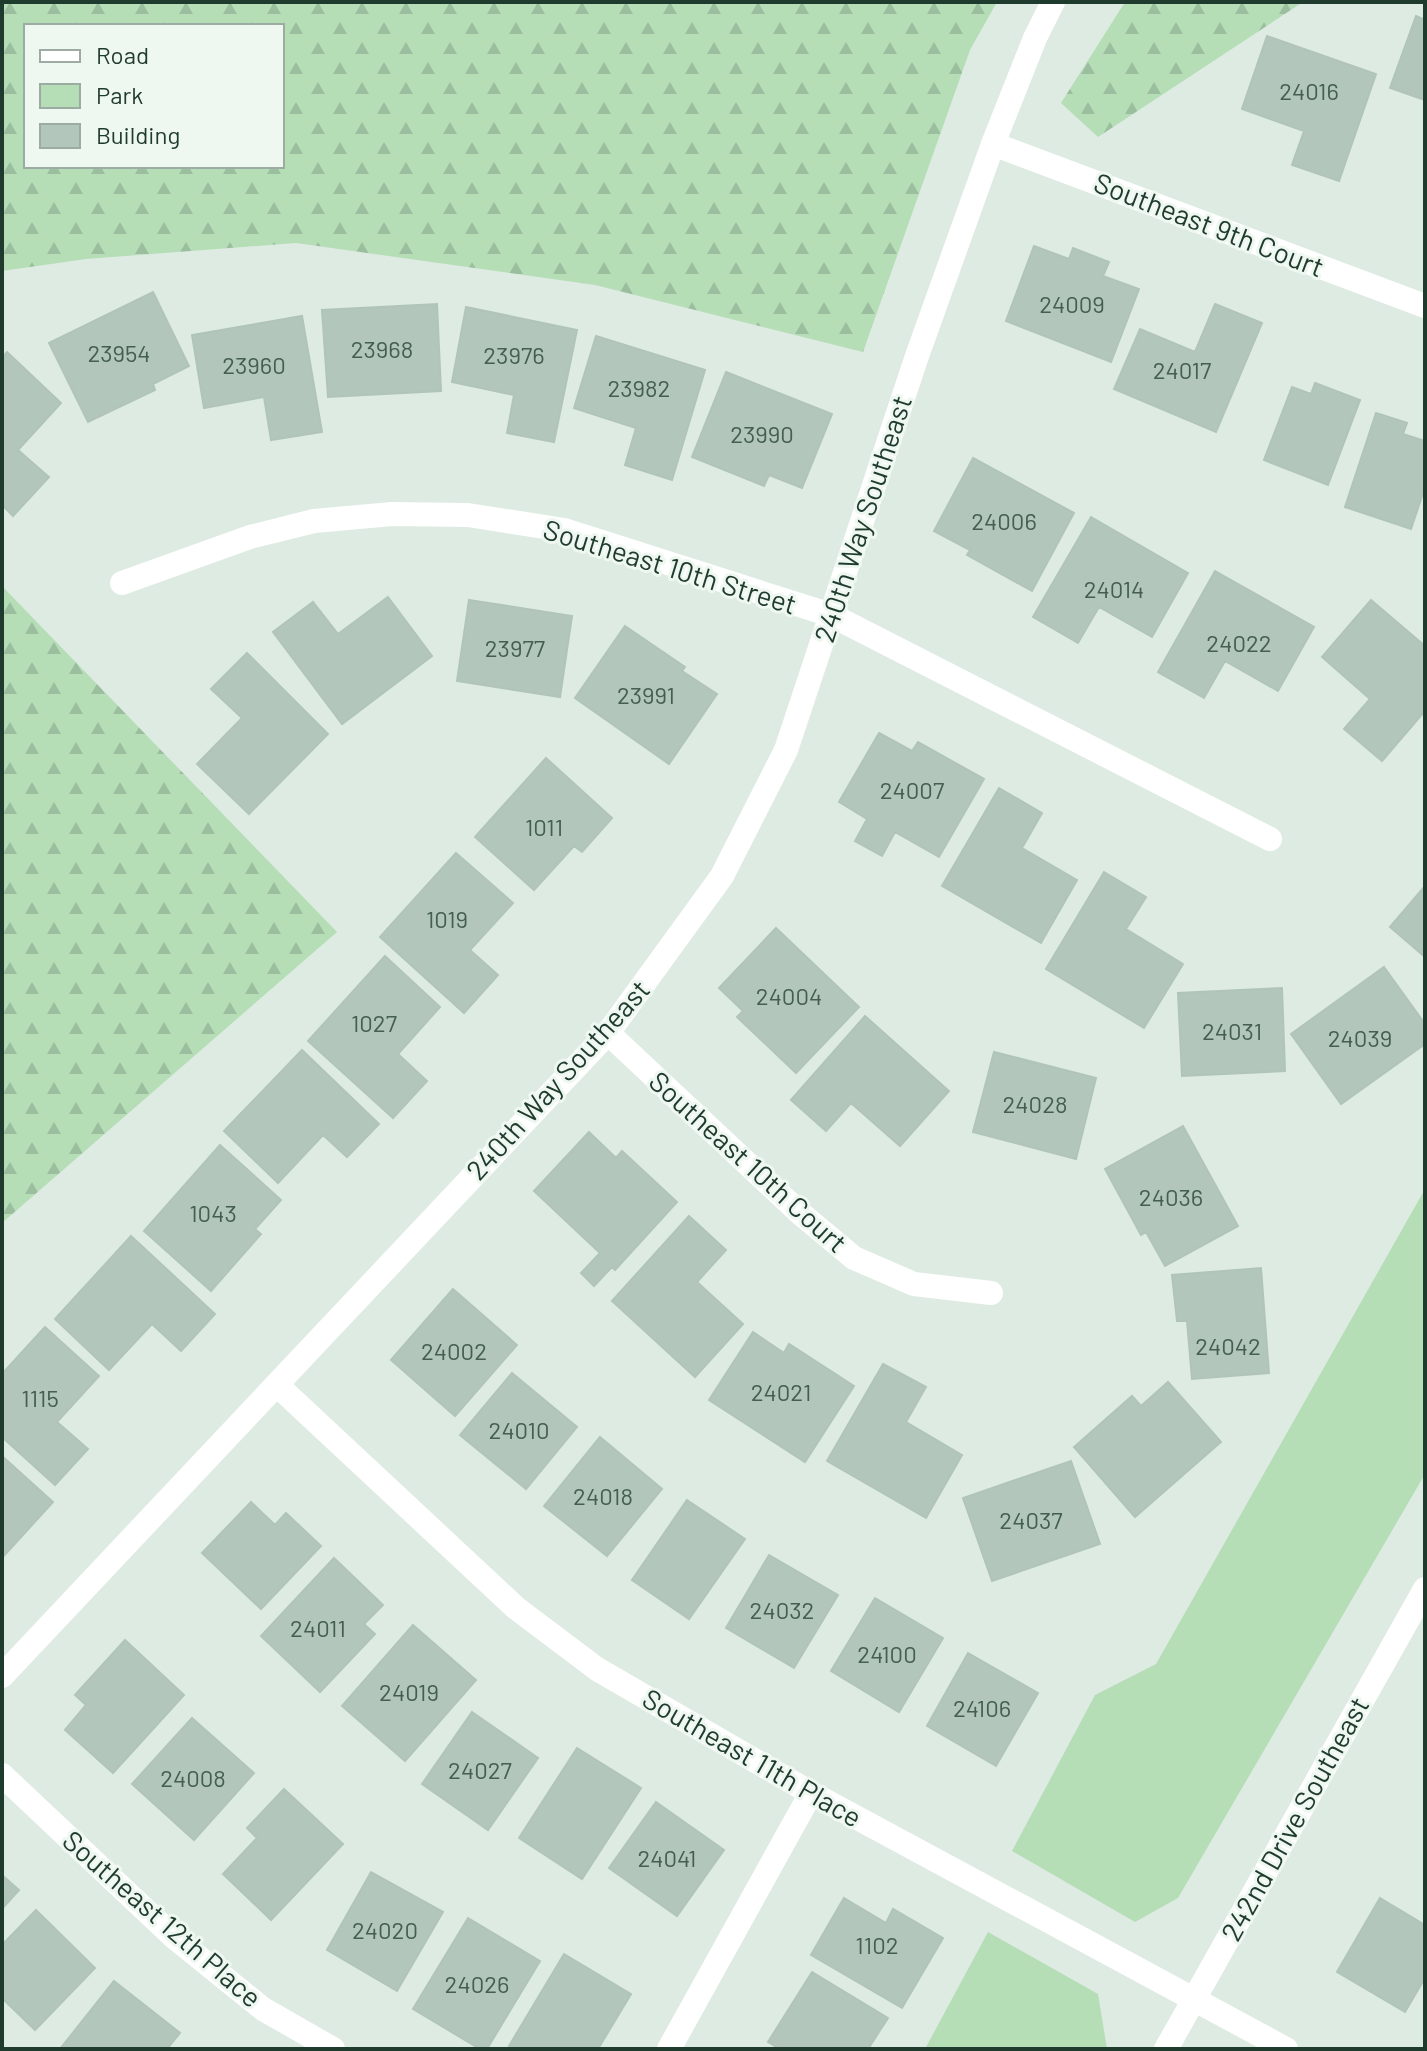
<svg xmlns="http://www.w3.org/2000/svg" width="1427" height="2051" viewBox="0 0 1427 2051" font-family="Barlow,sans-serif">
<style>
.forest{fill:url(#forest-firs);fill-rule:evenodd}
.park{fill:#b5deb7}
.building{fill:#b3c6bb;stroke:#b0c5b8;stroke-width:2}
.lines{fill:none;stroke-linecap:round;stroke-linejoin:round}
.minor{stroke:#fff;stroke-width:24}
.labels{text-anchor:middle;stroke-width:6;stroke-linejoin:round;paint-order:stroke}
.number-label{font-size:24px;fill:#445e50}
.street-label{font-size:28px;fill:#1f3b2d;stroke:#eff7f1}
</style>
<defs>
<pattern id="forest-firs" width="22" height="20" patternUnits="userSpaceOnUse" patternTransform="scale(2)"><rect width="22" height="20" fill="#b5deb7"/><path d="M5 1l3.5 6h-7zM16 11l3.5 6h-7z" fill="#9bbf9e"/></pattern>
</defs>
<rect width="100%" height="100%" fill="#deebe2"/>
<!-- forest -->
<path class="forest" d="M 2,2 L 997,2 L 970,50 L 863,352 L 595,285 L 296,243 L 86,259 L 2,271 ZM 26,26 L 282,26 L 282,166 L 26,166 Z
M 1125,2 L 1303,2 L 1098,137 L 1061,103 Z
M 2,586 L 337,932 L 2,1223 Z"/>
<!-- park -->
<path class="park" d="M 1425,1189 L 1425,1474 L 1178,1898 L 1135,1922 L 1012,1851 L 1095,1695 L 1156,1664 Z
M 988,1932 L 1098,1994 L 1107,2049 L 925,2049 Z"/>
<!-- building -->
<path class="building" d="M 1416,16 L 1425,20 L 1425,100 L 1390,88 Z
M 1267,36 L 1376,74 L 1339,181 L 1292,165 L 1304,131 L 1242,109 Z
M 1034,246 L 1069,259 L 1073,248 L 1109,262 L 1103,276 L 1139,289 L 1111,362 L 1006,321 Z
M 153,292 L 189,366 L 153,384 L 155,390 L 88,422 L 49,343 Z
M 437,304 L 441,391 L 328,397 L 322,310 Z
M 1215,304 L 1262,323 L 1216,432 L 1114,389 L 1140,329 L 1195,352 Z
M 466,307 L 577,330 L 554,442 L 507,433 L 514,395 L 452,382 Z
M 302,316 L 322,432 L 271,440 L 264,397 L 204,408 L 192,335 Z
M 596,336 L 705,370 L 672,480 L 625,465 L 636,428 L 574,408 Z
M 7,352 L 61,403 L 18,450 L 49,477 L 13,516 L 2,505 L 2,358 Z
M 726,372 L 832,414 L 802,488 L 769,475 L 764,486 L 692,457 Z
M 1315,383 L 1360,400 L 1328,485 L 1264,460 L 1292,387 L 1311,394 Z
M 1376,413 L 1407,423 L 1403,434 L 1425,441 L 1425,487 L 1411,529 L 1345,507 Z
M 973,458 L 1074,513 L 1032,591 L 967,555 L 970,550 L 934,531 Z
M 1091,517 L 1188,573 L 1152,637 L 1099,607 L 1078,643 L 1033,617 Z
M 1215,571 L 1314,627 L 1278,691 L 1225,661 L 1204,698 L 1158,672 Z
M 388,597 L 432,656 L 342,724 L 273,632 L 313,602 L 338,634 Z
M 469,600 L 572,616 L 560,697 L 457,681 Z
M 1371,600 L 1425,646 L 1425,711 L 1382,761 L 1344,729 L 1370,699 L 1322,657 Z
M 625,626 L 685,667 L 682,671 L 717,694 L 669,764 L 575,698 Z
M 247,653 L 328,734 L 249,814 L 197,764 L 242,718 L 211,689 Z
M 879,733 L 912,751 L 918,742 L 984,779 L 939,857 L 895,832 L 882,856 L 855,841 L 867,819 L 839,802 Z
M 546,758 L 612,818 L 582,852 L 574,846 L 534,890 L 475,837 Z
M 999,788 L 1042,813 L 1022,848 L 1077,880 L 1041,943 L 942,886 Z
M 456,853 L 513,903 L 470,950 L 498,975 L 464,1013 L 380,937 Z
M 1104,872 L 1146,897 L 1126,929 L 1183,964 L 1144,1028 L 1046,969 Z
M 1425,886 L 1425,957 L 1390,927 Z
M 776,928 L 859,1007 L 796,1073 L 737,1017 L 743,1011 L 719,988 Z
M 385,956 L 440,1007 L 398,1054 L 427,1081 L 393,1118 L 308,1041 Z
M 1384,967 L 1425,1024 L 1425,1044 L 1341,1104 L 1291,1034 Z
M 1282,988 L 1285,1071 L 1182,1076 L 1178,993 Z
M 865,1016 L 949,1091 L 900,1146 L 851,1103 L 826,1131 L 791,1100 Z
M 302,1050 L 379,1124 L 347,1157 L 323,1135 L 278,1183 L 224,1131 Z
M 994,1052 L 1096,1078 L 1076,1159 L 973,1132 Z
M 1183,1126 L 1238,1226 L 1165,1266 L 1146,1232 L 1141,1235 L 1105,1169 Z
M 589,1132 L 616,1158 L 622,1151 L 677,1202 L 615,1270 L 612,1267 L 594,1286 L 581,1273 L 600,1253 L 534,1191 Z
M 220,1145 L 281,1200 L 255,1229 L 261,1234 L 211,1291 L 144,1231 Z
M 689,1216 L 726,1250 L 697,1282 L 743,1324 L 695,1377 L 612,1301 Z
M 131,1236 L 215,1314 L 181,1351 L 152,1324 L 109,1370 L 55,1319 Z
M 1261,1268 L 1269,1373 L 1192,1379 L 1187,1321 L 1177,1321 L 1172,1275 Z
M 453,1289 L 517,1345 L 455,1416 L 391,1360 Z
M 45,1327 L 99,1376 L 57,1422 L 88,1449 L 55,1485 L 2,1437 L 2,1374 Z
M 753,1332 L 784,1353 L 789,1344 L 854,1386 L 805,1462 L 709,1400 Z
M 883,1364 L 926,1387 L 906,1422 L 962,1455 L 926,1518 L 827,1461 Z
M 512,1373 L 577,1427 L 526,1489 L 460,1435 Z
M 1168,1382 L 1221,1442 L 1135,1517 L 1074,1447 L 1132,1396 L 1141,1406 Z
M 600,1437 L 662,1489 L 607,1556 L 544,1506 Z
M 2,1456 L 53,1502 L 2,1558 Z
M 1071,1461 L 1100,1544 L 992,1581 L 963,1498 Z
M 687,1500 L 745,1539 L 689,1619 L 632,1580 Z
M 251,1502 L 275,1525 L 286,1513 L 321,1546 L 261,1609 L 202,1553 Z
M 769,1555 L 838,1595 L 794,1668 L 726,1628 Z
M 334,1558 L 383,1605 L 364,1624 L 375,1634 L 320,1692 L 261,1636 Z
M 875,1598 L 943,1638 L 899,1712 L 831,1671 Z
M 413,1625 L 476,1680 L 405,1761 L 342,1706 Z
M 125,1640 L 184,1695 L 113,1773 L 65,1730 L 86,1705 L 75,1695 Z
M 968,1653 L 1038,1693 L 996,1766 L 927,1726 Z
M 472,1712 L 538,1758 L 488,1830 L 422,1784 Z
M 192,1718 L 254,1773 L 194,1840 L 132,1784 Z
M 577,1748 L 641,1788 L 582,1879 L 519,1838 Z
M 284,1789 L 343,1844 L 271,1920 L 223,1874 L 257,1838 L 247,1828 Z
M 656,1802 L 724,1850 L 677,1916 L 609,1868 Z
M 371,1872 L 443,1912 L 397,1991 L 327,1950 Z
M 2,1875 L 19,1890 L 2,1909 Z
M 844,1898 L 886,1923 L 893,1909 L 943,1938 L 902,2008 L 811,1955 Z
M 1380,1898 L 1425,1925 L 1425,1978 L 1405,2012 L 1337,1972 Z
M 36,1910 L 95,1968 L 35,2030 L 2,1998 L 2,1945 Z
M 468,1918 L 540,1961 L 487,2049 L 480,2049 L 413,2009 Z
M 564,1954 L 631,1994 L 598,2049 L 514,2049 L 509,2046 Z
M 812,1972 L 888,2018 L 868,2049 L 780,2049 L 768,2042 Z
M 114,1981 L 180,2033 L 167,2049 L 60,2049 Z"/>
<g class="lines">
<!-- minor -->
<path class="minor" d="M 993,144 L 1425,306
M 122,583 L 250,537 L 314,521 L 392,514 L 468,515 L 564,530 L 831,615 L 1270,839
M 608,1033 L 800,1213 L 854,1258 L 914,1284 L 991,1293
M 277,1385 L 516,1608 L 597,1669 L 811,1793 L 1286,2049
M 2,1676 L 608,1033 L 722,876 L 786,750 L 917,356 L 993,144 L 1035,38 L 1053,2
M 2,1775 L 175,1938 L 263,2009 L 333,2049
M 669,2049 L 811,1793
M 1166,2049 L 1425,1589"/>
</g>
<g class="labels">
<!-- number labels -->
<g class="number-label">
<text x="1309" y="100">24016</text>
<text x="1072" y="313">24009</text>
<text x="382" y="358">23968</text>
<text x="119" y="362">23954</text>
<text x="514" y="364">23976</text>
<text x="254" y="374">23960</text>
<text x="1182" y="379">24017</text>
<text x="639" y="397">23982</text>
<text x="762" y="443">23990</text>
<text x="1004" y="530">24006</text>
<text x="1114" y="598">24014</text>
<text x="1239" y="652">24022</text>
<text x="515" y="657">23977</text>
<text x="646" y="704">23991</text>
<text x="912" y="799">24007</text>
<text x="544" y="836">1011</text>
<text x="447" y="928">1019</text>
<text x="789" y="1005">24004</text>
<text x="374" y="1032">1027</text>
<text x="1232" y="1040">24031</text>
<text x="1360" y="1047">24039</text>
<text x="1035" y="1113">24028</text>
<text x="1171" y="1206">24036</text>
<text x="213" y="1222">1043</text>
<text x="1228" y="1355">24042</text>
<text x="454" y="1360">24002</text>
<text x="781" y="1401">24021</text>
<text x="40" y="1407">1115</text>
<text x="519" y="1439">24010</text>
<text x="603" y="1505">24018</text>
<text x="1031" y="1529">24037</text>
<text x="782" y="1619">24032</text>
<text x="318" y="1637">24011</text>
<text x="887" y="1663">24100</text>
<text x="409" y="1701">24019</text>
<text x="982" y="1717">24106</text>
<text x="480" y="1779">24027</text>
<text x="193" y="1787">24008</text>
<text x="667" y="1867">24041</text>
<text x="385" y="1939">24020</text>
<text x="877" y="1954">1102</text>
<text x="477" y="1993">24026</text>
</g>
<!-- street labels -->
<g class="street-label">
<text transform="translate(1209 225) rotate(21)" y="10">Southeast 9th Court</text>
<text transform="translate(863 519) rotate(-72)" y="10">240th Way Southeast</text>
<text transform="translate(670 567) rotate(17)" y="10">Southeast 10th Street</text>
<text transform="translate(558 1080) rotate(-48)" y="10">240th Way Southeast</text>
<text transform="translate(748 1162) rotate(42)" y="10">Southeast 10th Court</text>
<text transform="translate(752 1758) rotate(30)" y="10">Southeast 11th Place</text>
<text transform="translate(1295 1819) rotate(-61)" y="10">242nd Drive Southeast</text>
<text transform="translate(162 1919) rotate(41)" y="10">Southeast 12th Place</text>
</g>
</g>
<!-- border -->
<rect width="1427" height="2051" fill="none" stroke="#1f3b2d" stroke-width="8"/>
<!-- legend -->
<rect x="24" y="24" width="260" height="144" fill="#eff7f1" stroke="#9caca3" stroke-width="2"/>
<rect x="40" y="50" width="40" height="12" fill="#ffffff" stroke="#9caca3" stroke-width="2"/>
<text x="96" y="64" font-size="24" fill="#1f3b2d">Road</text>
<rect x="40" y="84" width="40" height="24" fill="#b5deb7" stroke="#9caca3" stroke-width="2"/>
<text x="96" y="104" font-size="24" fill="#1f3b2d">Park</text>
<rect x="40" y="124" width="40" height="24" fill="#b3c6bb" stroke="#9caca3" stroke-width="2"/>
<text x="96" y="144" font-size="24" fill="#1f3b2d">Building</text>
</svg>
